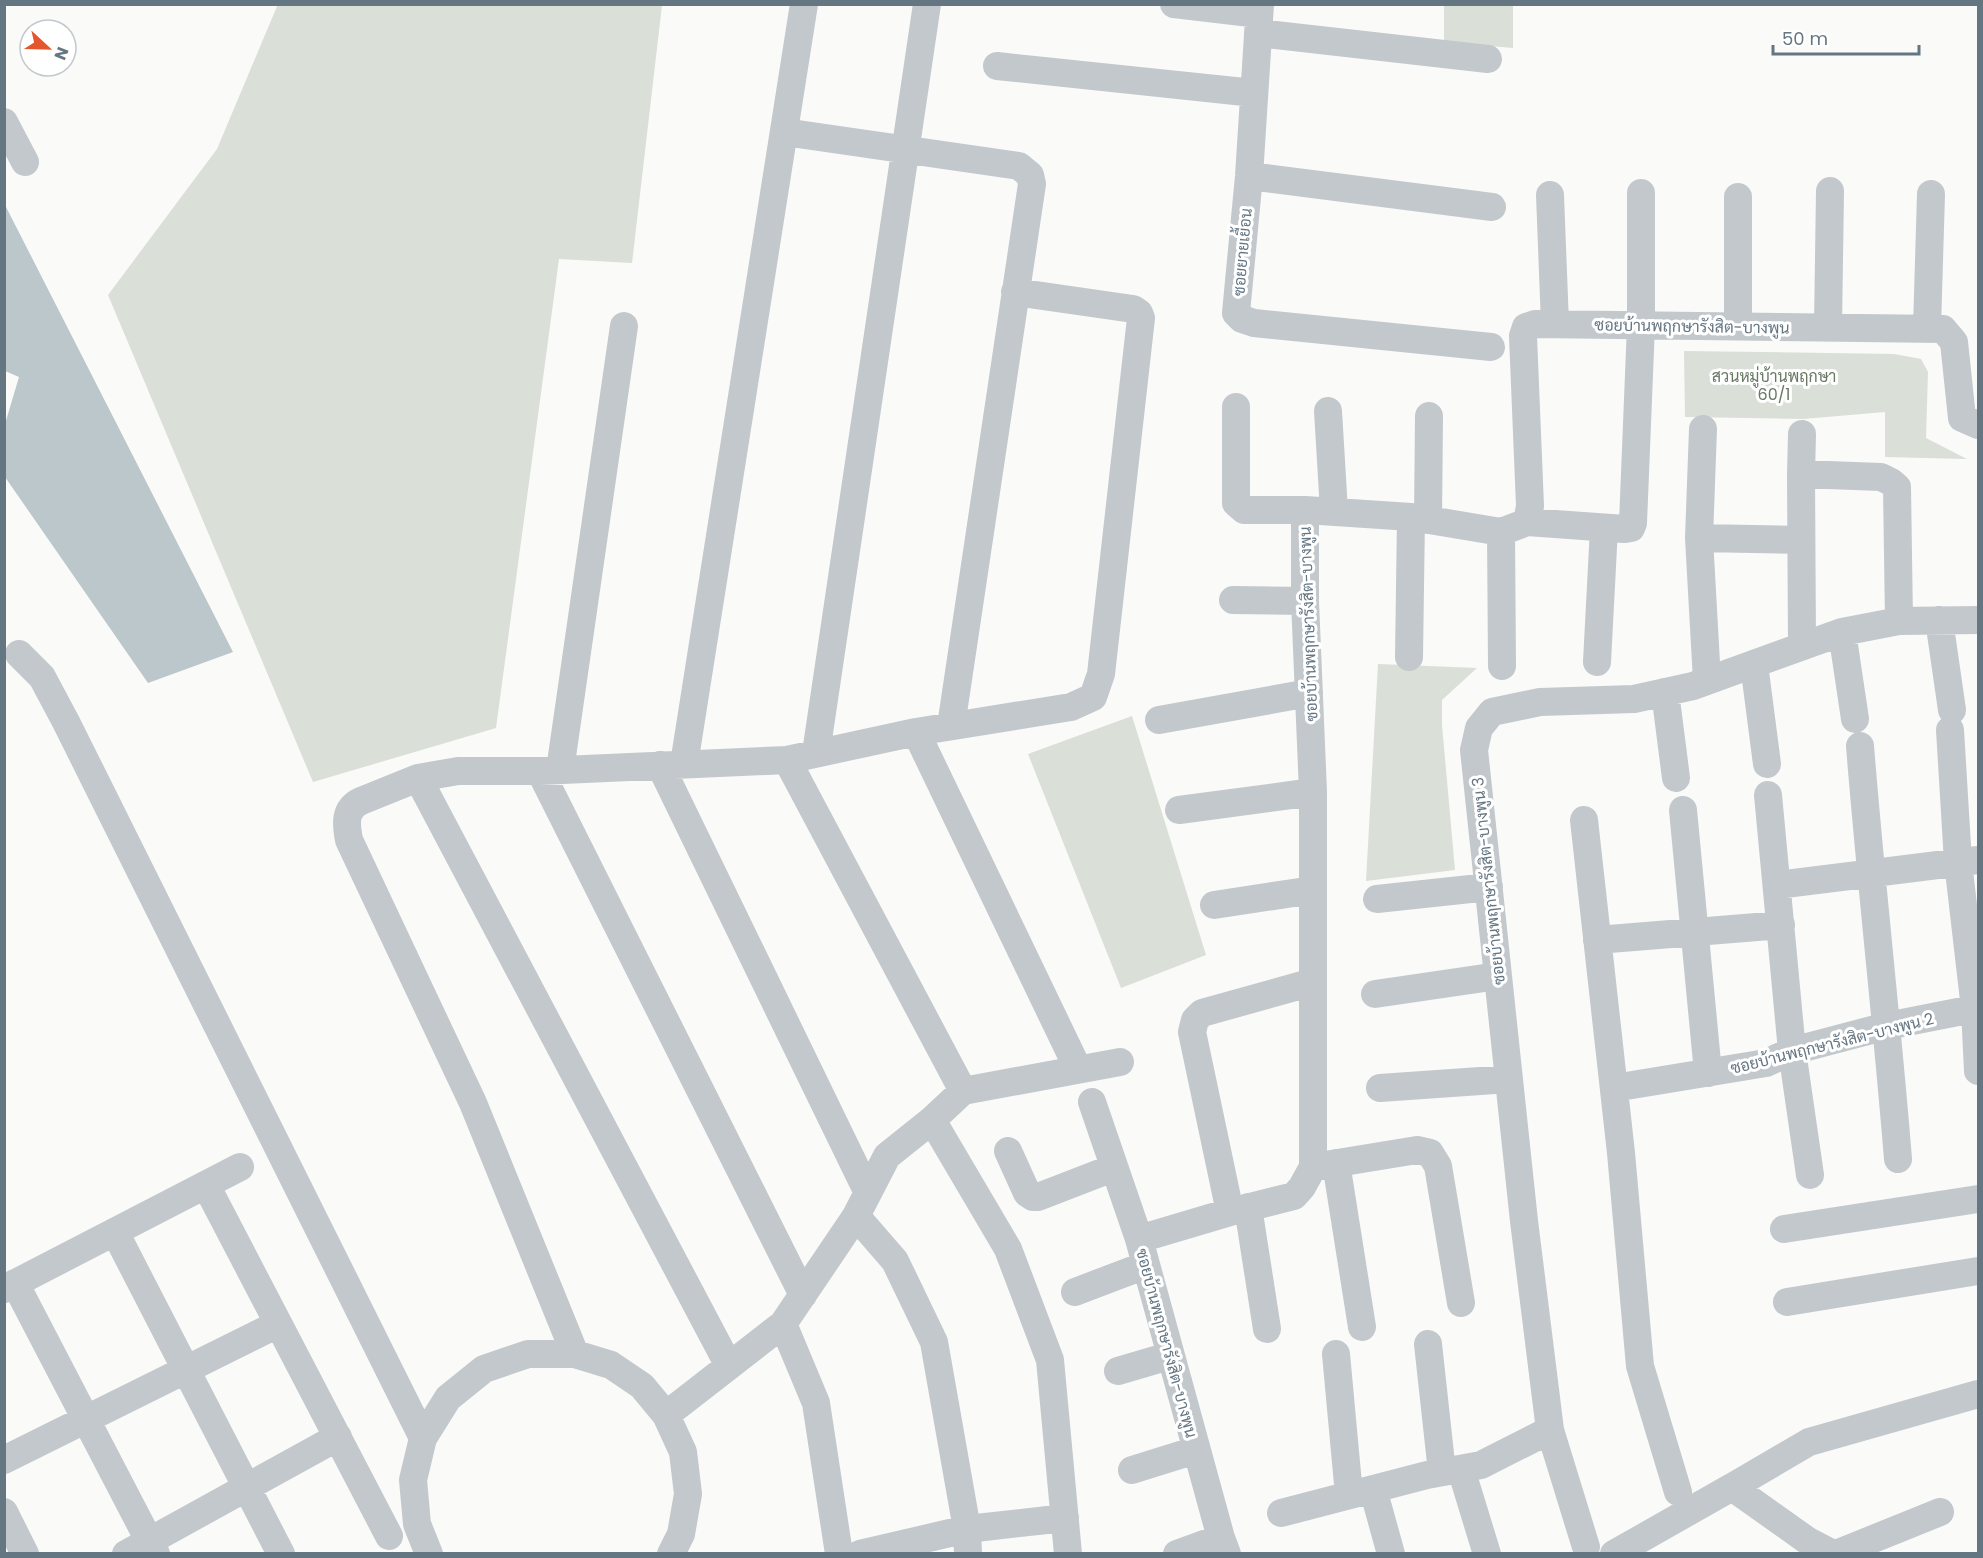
<svg xmlns="http://www.w3.org/2000/svg" width="1983" height="1558" viewBox="0 0 1983 1558" font-family="Poppins,Sarabun,sans-serif">
<style>
.green{fill:#dadfd7}
.water{fill:#bbc7cb}
.lines{fill:none;stroke-linecap:round;stroke-linejoin:round}
.minor{stroke:#c3c8cc;stroke-width:28}
.labels{text-anchor:middle;stroke-width:6;stroke-linejoin:round;paint-order:stroke}
.street-label{font-size:16px;fill:#657683;stroke:#fff}
.park-label{font-size:16px;fill:#687a64;stroke:#fff}
</style>
<rect width="100%" height="100%" fill="#fafaf8"/>
<!-- green -->
<path class="green" d="M 278,4 L 662,5 L 632,263 L 559,259 L 496,728 L 313,782 L 108,295 L 217,149 Z
M 1444,5 L 1513,5 L 1513,48 L 1444,42 Z
M 1684,351 L 1894,354 L 1921,359 L 1928,372 L 1926,438 L 1967,459 L 1885,457 L 1885,412 L 1803,419 L 1685,417 Z
M 1378,664 L 1477,668 L 1442,700 L 1442,725 L 1455,870 L 1366,881 Z
M 1132,716 L 1206,955 L 1121,988 L 1028,754 Z"/>
<!-- water -->
<path class="water" d="M 4,205 L 5,205 L 233,652 L 148,683 L 5,477 L 5,424 L 19,377 L 5,371 Z"/>
<g class="lines">
<!-- minor -->
<path class="minor" d="M 1174,4 L 1259,14
M 1260,4 L 1249,176 L 1236,313 L 1242,319 L 1254,323 L 1491,347
M 1258,33 L 1488,59
M 997,66 L 1254,93
M 4,122 L 25,162
M 784,132 L 1019,166 L 1030,175 L 1032,184 L 951,726
M 1249,176 L 1492,207
M 1550,195 L 1555,324
M 1738,326 L 1738,197
M 1828,327 L 1830,191
M 1927,328 L 1931,194
M 1236,407 L 1236,503 L 1244,510 L 1305,510
M 1328,411 L 1334,511
M 1703,429 L 1699,538 L 1707,681
M 1801,474 L 1802,434
M 1428,520 L 1429,416
M 1527,522 L 1625,529 L 1631,528 L 1633,523 L 1641,325 L 1641,193
M 1501,532 L 1502,666
M 1699,538 L 1801,540
M 1233,600 L 1305,601
M 1939,620 L 1952,710
M 1842,632 L 1855,719
M 1802,646 L 1801,474 L 1881,477 L 1891,482 L 1897,487 L 1899,621
M 19,654 L 42,677 L 66,722 L 423,1438
M 1409,657 L 1411,517
M 1597,662 L 1604,528
M 1754,664 L 1767,764
M 1665,692 L 1676,778
M 1159,720 L 1309,693
M 1950,730 L 1958,862 L 1975,1009 L 1978,1071
M 916,732 L 1078,1069
M 1860,746 C 1871,884 1887,1022 1898,1159
M 816,753 L 927,4
M 787,760 L 963,1091
M 684,764 L 804,4
M 660,765 L 868,1193
M 560,770 L 624,326
M 540,771 L 803,1295
M 418,778 L 729,1366
M 1768,795 L 1792,1051 L 1810,1175
M 1179,810 L 1313,792
M 1683,810 L 1708,1073
M 1584,820 L 1621,1153 L 1640,1366 L 1678,1492
M 1777,885 L 1978,860
M 1377,899 L 1489,887
M 1214,905 L 1313,890
M 1597,940 L 1781,925
M 1375,994 L 1498,976
M 1380,1088 L 1509,1079
M 1614,1088 L 1766,1063 L 1792,1051 L 1887,1026 L 1978,1008
M 1092,1102 L 1139,1239
M 932,1120 L 1008,1249 L 1050,1360 L 1068,1554
M 1008,1151 L 1027,1193 L 1033,1197 L 1038,1197 L 1113,1168
M 1336,1163 L 1362,1327
M 1313,1167 L 1417,1150 L 1430,1153 L 1438,1166 L 1461,1303
M 206,1185 L 389,1536
M 1248,1207 L 1267,1329
M 1230,1212 L 1192,1032 L 1195,1020 L 1202,1013 L 1313,982
M 856,1216 L 895,1261 L 934,1342 L 967,1529 L 968,1554
M 1784,1229 L 1978,1199
M 115,1232 L 281,1554
M 15,1283 L 156,1554
M 4,1289 L 240,1167
M 1075,1292 L 1146,1265
M 1787,1302 L 1978,1271
M 783,1324 L 816,1403 L 839,1554
M 1428,1344 L 1442,1472
M 575,1354 L 473,1103 L 349,840 C 346,824 344,809 361,801 L 418,778 L 458,771 L 540,771 L 787,760 L 916,732 L 1071,707 L 1093,697 L 1101,674 L 1141,318 L 1139,313 L 1133,309 L 1015,292
M 1336,1354 L 1349,1495
M 1118,1371 L 1169,1356
M 666,1415 L 783,1324 L 856,1216 L 887,1156 L 932,1120 L 963,1091 L 1120,1062
M 4,1460 L 278,1324
M 1461,1469 L 1487,1554
M 1132,1470 L 1196,1450
M 1732,1487 L 1809,1442 L 1978,1394
M 1373,1489 L 1391,1554
M 4,1512 L 25,1554
M 1281,1513 L 1427,1475 L 1481,1465 L 1550,1430
M 1586,1547 L 1550,1430 L 1524,1221 L 1474,750 L 1479,728 L 1492,712 L 1540,702 L 1634,699 L 1693,686 L 1842,632 L 1899,621 L 1978,620
M 126,1554 L 338,1437
M 429,1554 L 417,1524 L 413,1480 L 423,1438 L 448,1398 L 484,1369 L 528,1354 L 575,1354 L 611,1365 L 642,1386 L 666,1415 L 683,1452 L 688,1494 L 681,1534 L 671,1554
M 860,1554 L 967,1529 L 1065,1518
M 1177,1554 L 1221,1538
M 1227,1554 L 1221,1538 L 1139,1239 L 1230,1212 L 1294,1196 L 1302,1187 L 1313,1167 L 1313,792 L 1305,601 L 1305,510 L 1411,517 L 1501,532 L 1527,522 L 1530,506 L 1523,336 L 1526,327 L 1535,324 L 1943,329 L 1954,342 L 1962,418 L 1978,425
M 1614,1554 L 1732,1487 L 1808,1541 L 1833,1554
M 1836,1554 L 1940,1512"/>
</g>
<g class="labels">
<!-- street labels -->
<g class="street-label">
<text transform="translate(1242 252) rotate(-85)" y="6">ซอยยายเยื้อน</text>
<text transform="translate(1692 326) rotate(1)" y="6">ซอยบ้านพฤกษารังสิต-บางพูน</text>
<text transform="translate(1308 624) rotate(-92)" y="6">ซอยบ้านพฤกษารังสิต-บางพูน</text>
<text transform="translate(1488 881) rotate(-96)" y="6">ซอยบ้านพฤกษารังสิต-บางพูน 3</text>
<text transform="translate(1832 1043) rotate(-14)" y="6">ซอยบ้านพฤกษารังสิต-บางพูน 2</text>
<text transform="translate(1167 1343) rotate(75)" y="6">ซอยบ้านพฤกษารังสิต-บางพูน</text>
</g>
<!-- park labels -->
<g class="park-label">
<text x="1774" y="382">สวนหมู่บ้านพฤกษา<tspan x="1774" dy="18">60/1</tspan></text>
</g>
</g>
<!-- border -->
<rect width="1983" height="1558" fill="none" stroke="#657683" stroke-width="12"/>
<!-- north arrow -->
<g transform="translate(48 48) rotate(112)"><circle r="28" fill="#ffffff" stroke="#c1c8cd" stroke-width="1.5"/>
<path d="M0-4.5L10 22L0 15L-10 22Z" fill="#e4572e"/>
<text y="-9" font-size="16" font-weight="bold" text-anchor="middle" fill="#657683">N</text>
</g>
<!-- scale -->
<path d="M1773 45v9h146v-9" fill="none" stroke="#657683" stroke-width="3"/>
<text x="1782" y="45" font-size="18" fill="#657683" stroke="#ffffff" stroke-width="4.5" paint-order="stroke">50 m</text>
</svg>
